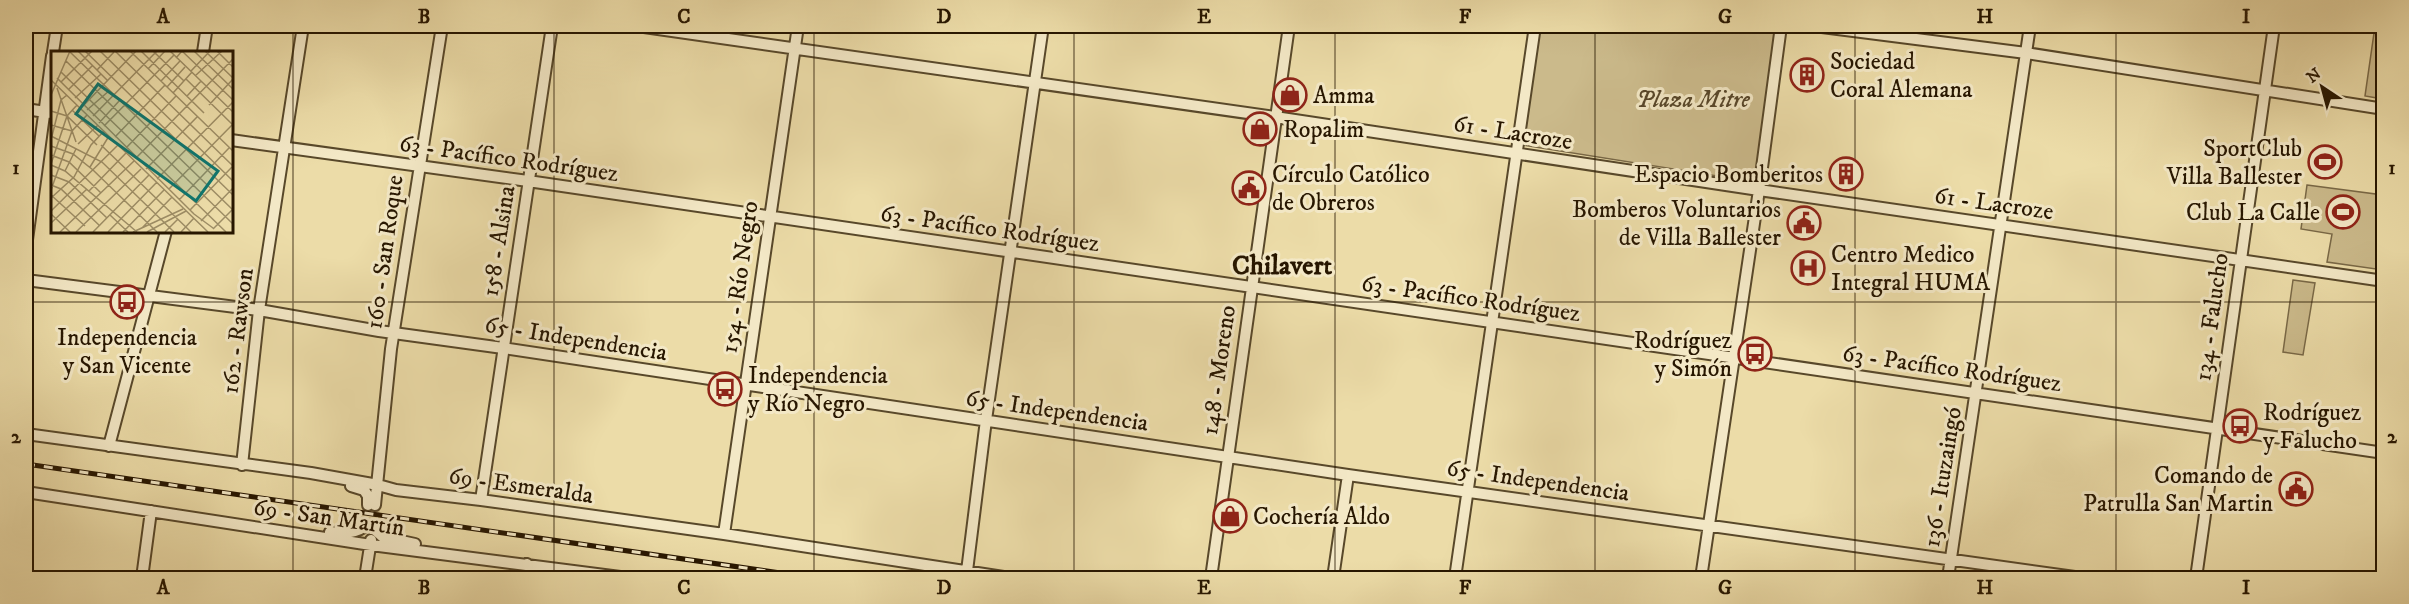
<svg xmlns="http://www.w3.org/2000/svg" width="2409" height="604" viewBox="0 0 2409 604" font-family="'IM FELL DW Pica',serif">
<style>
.green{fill:#cbba8b;stroke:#796846;stroke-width:1.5}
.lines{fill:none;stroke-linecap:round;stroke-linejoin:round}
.minor-tunnel{stroke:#c5b486;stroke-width:10;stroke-dasharray:10 5;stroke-linecap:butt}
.minor-casing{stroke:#58482a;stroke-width:14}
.minor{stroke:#f3e8c6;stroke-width:10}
.rail-casing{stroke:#271600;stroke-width:5}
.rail{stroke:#f3e8c6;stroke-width:3;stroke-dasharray:9;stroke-linecap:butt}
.grid{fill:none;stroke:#271600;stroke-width:1.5;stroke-opacity:0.55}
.labels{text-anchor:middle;stroke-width:6;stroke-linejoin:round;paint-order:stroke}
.poi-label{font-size:24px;fill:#271600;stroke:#f3e8c6;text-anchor:start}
.park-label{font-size:24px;font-style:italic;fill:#58472a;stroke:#f3e8c6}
.street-label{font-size:24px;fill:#271600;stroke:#f3e8c6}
.quarter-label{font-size:27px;font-weight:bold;fill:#271600;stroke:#f3e8c6}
.inset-road{fill:none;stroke:#9d8d65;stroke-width:1.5}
.view{fill:#0f766e;fill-opacity:0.15;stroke:#0f766e;stroke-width:3}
.inset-edge{fill:none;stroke:#271600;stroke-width:3}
.neatline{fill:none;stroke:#271600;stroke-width:2}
.grid-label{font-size:20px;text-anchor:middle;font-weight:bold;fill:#271600}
</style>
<rect width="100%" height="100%" fill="#ecdca8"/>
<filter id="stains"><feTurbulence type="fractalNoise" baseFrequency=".00333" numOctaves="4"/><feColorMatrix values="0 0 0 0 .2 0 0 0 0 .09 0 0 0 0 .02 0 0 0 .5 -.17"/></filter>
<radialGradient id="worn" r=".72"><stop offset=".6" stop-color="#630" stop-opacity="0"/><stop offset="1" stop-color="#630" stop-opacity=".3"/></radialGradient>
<!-- green -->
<path class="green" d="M 1540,26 L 1777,26 L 1755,182 L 1523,145 Z
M 2375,26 L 2383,26 L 2383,99 L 2365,96 Z
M 2307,185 L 2383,195 L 2383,270 L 2327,262 L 2332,234 L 2301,229 Z
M 2293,280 L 2315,283 L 2303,355 L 2283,352 Z"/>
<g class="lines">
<!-- minor-tunnel -->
<path class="minor-tunnel" d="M 364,527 L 368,505
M 373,528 L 375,505"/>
<defs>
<path id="minor" d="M 637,26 L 1275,117 L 1759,190 L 2384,281
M 1814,26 L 2026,53 L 2384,109
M 53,52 L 57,26
M 203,52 L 207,26
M 26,109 L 52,113
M 231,140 L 528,181 L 2384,453
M 26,247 L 52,56
M 26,280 L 259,310 L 379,331 L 503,348 L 1348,475 L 2082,578
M 26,434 L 311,473 L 378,485 L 396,490 L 481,500 L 724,534 L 1010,578
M 109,446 L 166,231
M 242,465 L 259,310 L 303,26
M 351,486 L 364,490 L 368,496 L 368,505
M 26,492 L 371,545 L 628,578
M 481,500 L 552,26
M 375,505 L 391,349 L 442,26
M 373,528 L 383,537 L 415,544
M 330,532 C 342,534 353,534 364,527
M 724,534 L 798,26
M 967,571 L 986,420 L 1043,26
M 142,578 L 151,511
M 365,578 L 371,540
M 525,578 L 527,564
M 1211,578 L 1289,26
M 1333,578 L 1348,475
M 1455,578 L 1535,26
M 1701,578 L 1759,190 L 1781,26
M 1948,578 L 2030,26
M 2196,578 L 2274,26"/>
</defs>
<!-- minor casing -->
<use href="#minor" class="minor-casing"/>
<!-- minor -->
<use href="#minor" class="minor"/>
<defs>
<path id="rail" d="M 26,464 L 815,578"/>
</defs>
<!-- rail casing -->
<use href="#rail" class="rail-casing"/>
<!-- rail -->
<use href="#rail" class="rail"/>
</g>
<!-- grid -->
<path class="grid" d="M 293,26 L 293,578M 554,26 L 554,578M 814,26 L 814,578M 1074,26 L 1074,578M 1335,26 L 1335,578M 1595,26 L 1595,578M 1855,26 L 1855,578M 2116,26 L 2116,578M 26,302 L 2384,302"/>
<!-- icons -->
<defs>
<symbol id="building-ring" viewBox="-11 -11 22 22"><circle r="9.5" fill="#f3e8c6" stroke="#8f2418" stroke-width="1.5"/><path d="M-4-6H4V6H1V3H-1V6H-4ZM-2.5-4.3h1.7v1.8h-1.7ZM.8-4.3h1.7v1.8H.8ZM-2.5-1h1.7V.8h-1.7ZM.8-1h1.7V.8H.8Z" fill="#8f2418"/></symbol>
<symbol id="shop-ring" viewBox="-11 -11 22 22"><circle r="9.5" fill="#f3e8c6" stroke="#8f2418" stroke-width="1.5"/><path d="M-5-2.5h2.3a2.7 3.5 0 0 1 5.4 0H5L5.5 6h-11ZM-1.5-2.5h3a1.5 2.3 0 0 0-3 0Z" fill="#8f2418"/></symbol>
<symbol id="stadium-ring" viewBox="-11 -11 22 22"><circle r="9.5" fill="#f3e8c6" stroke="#8f2418" stroke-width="1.5"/><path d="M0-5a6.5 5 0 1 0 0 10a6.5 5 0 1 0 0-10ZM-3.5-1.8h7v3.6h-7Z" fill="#8f2418"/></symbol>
<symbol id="civic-ring" viewBox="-11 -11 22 22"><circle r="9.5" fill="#f3e8c6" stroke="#8f2418" stroke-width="1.5"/><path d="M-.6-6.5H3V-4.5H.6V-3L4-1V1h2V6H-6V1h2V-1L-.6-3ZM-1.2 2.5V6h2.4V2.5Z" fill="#8f2418"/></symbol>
<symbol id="hospital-ring" viewBox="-11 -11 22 22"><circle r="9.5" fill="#f3e8c6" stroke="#8f2418" stroke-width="1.5"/><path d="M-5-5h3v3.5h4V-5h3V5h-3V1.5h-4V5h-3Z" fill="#8f2418"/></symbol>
<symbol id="bus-ring" viewBox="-11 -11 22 22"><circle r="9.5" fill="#f3e8c6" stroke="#8f2418" stroke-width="1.5"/><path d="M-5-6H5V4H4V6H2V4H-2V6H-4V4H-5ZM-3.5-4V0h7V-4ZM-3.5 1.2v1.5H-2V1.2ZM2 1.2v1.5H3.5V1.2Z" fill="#8f2418"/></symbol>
</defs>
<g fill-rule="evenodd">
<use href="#building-ring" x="1788" y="56" width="38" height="38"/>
<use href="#shop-ring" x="1271" y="76" width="38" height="38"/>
<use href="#shop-ring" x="1241" y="110" width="38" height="38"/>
<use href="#stadium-ring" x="2306" y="143" width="38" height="38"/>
<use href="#building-ring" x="1827" y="155" width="38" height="38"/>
<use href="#civic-ring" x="1230" y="169" width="38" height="38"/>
<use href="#stadium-ring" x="2324" y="193" width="38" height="38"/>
<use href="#civic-ring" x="1785" y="204" width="38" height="38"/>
<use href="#hospital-ring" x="1789" y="249" width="38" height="38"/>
<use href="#bus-ring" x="108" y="283" width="38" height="38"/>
<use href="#bus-ring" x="1736" y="335" width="38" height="38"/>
<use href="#bus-ring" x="706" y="370" width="38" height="38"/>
<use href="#bus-ring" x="2221" y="407" width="38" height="38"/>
<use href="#civic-ring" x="2277" y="470" width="38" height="38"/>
<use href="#shop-ring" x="1211" y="497" width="38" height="38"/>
</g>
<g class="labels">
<!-- poi labels -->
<g class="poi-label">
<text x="1830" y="69">Sociedad<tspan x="1830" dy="28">Coral Alemana</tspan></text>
<text x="1313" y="103">Amma</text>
<text x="1283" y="137">Ropalim</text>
<text x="2302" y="156" text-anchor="end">SportClub<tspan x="2302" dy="28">Villa Ballester</tspan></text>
<text x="1272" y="182">Círculo Católico<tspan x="1272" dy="28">de Obreros</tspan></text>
<text x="1823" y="182" text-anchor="end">Espacio Bomberitos</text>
<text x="1781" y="217" text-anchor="end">Bomberos Voluntarios<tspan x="1781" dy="28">de Villa Ballester</tspan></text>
<text x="2320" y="220" text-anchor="end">Club La Calle</text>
<text x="1831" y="262">Centro Medico<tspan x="1831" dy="28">Integral HUMA</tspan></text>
<text x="127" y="345" text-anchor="middle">Independencia<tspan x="127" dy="28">y San Vicente</tspan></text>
<text x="1732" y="348" text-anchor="end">Rodríguez<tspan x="1732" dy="28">y Simón</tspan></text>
<text x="748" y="383">Independencia<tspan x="748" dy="28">y Río Negro</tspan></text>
<text x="2263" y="420">Rodríguez<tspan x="2263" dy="28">y Falucho</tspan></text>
<text x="2273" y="483" text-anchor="end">Comando de<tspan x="2273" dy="28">Patrulla San Martin</tspan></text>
<text x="1253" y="524">Cochería Aldo</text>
</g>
<!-- park labels -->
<g class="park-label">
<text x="1693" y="107">Plaza Mitre</text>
</g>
<!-- street labels -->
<g class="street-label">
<text transform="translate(1513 132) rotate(9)" y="8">61 - Lacroze</text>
<text transform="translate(509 158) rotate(8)" y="8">63 - Pacífico Rodríguez</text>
<text transform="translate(1994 203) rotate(8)" y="8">61 - Lacroze</text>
<text transform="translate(990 228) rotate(8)" y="8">63 - Pacífico Rodríguez</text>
<text transform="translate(498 241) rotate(-81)" y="8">158 - Alsina</text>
<text transform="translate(384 252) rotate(-82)" y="8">160 - San Roque</text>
<text transform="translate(739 277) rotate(-82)" y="8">154 - Río Negro</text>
<text transform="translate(1471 298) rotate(8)" y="8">63 - Pacífico Rodríguez</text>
<text transform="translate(2211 317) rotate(-82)" y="8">134 - Falucho</text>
<text transform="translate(237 331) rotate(-83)" y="8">162 - Rawson</text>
<text transform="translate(576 338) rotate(9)" y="8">65 - Independencia</text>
<text transform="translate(1952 368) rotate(8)" y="8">63 - Pacífico Rodríguez</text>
<text transform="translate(1218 370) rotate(-82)" y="8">148 - Moreno</text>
<text transform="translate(1057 410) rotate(8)" y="8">65 - Independencia</text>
<text transform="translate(1942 477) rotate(-81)" y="8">136 - Ituzaingó</text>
<text transform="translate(1538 480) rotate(8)" y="8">65 - Independencia</text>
<text transform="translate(521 485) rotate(8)" y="8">69 - Esmeralda</text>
<text transform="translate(329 517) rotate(8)" y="8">69 - San Martín</text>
</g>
<!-- quarter labels -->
<g class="quarter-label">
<text x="1282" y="274">Chilavert</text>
</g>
</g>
<!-- overview -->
<g transform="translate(51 51)">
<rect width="182" height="182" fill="#ecdca8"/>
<path class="inset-road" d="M 27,0 L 56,29M 34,0 L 182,144M 49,0 L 182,130M 64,0 L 182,115M 79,0 L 182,100M 90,0 L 153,62M 102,0 L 133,30M 119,0 L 182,61M 143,0 L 182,38M 154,0 L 182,27M 166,0 L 182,16M 19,1 L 182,159M 125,7 L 131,0 L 182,49M 15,10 L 182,173M 97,18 L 114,0M 46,19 L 63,1M 140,20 L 159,0M 10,21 L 175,181M 144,25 L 171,0M 6,27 L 143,163 L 162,177M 135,28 L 182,74M 0,29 L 157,181M 110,30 L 129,10M 10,31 L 41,0M 116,36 L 134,16M 6,37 L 25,91M 17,39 L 41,15M 122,42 L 141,21M 0,44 L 19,0M 136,45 L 150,30M 24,47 L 50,23M 158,54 L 182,28M 32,55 L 85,0M 21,59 L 48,85M 36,59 L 59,39M 0,60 L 16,65 L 46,94M 42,65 L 106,0M 48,72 L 69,49M 0,74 L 21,80M 53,75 L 123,4M 0,85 L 51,111 L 123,181M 1,85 L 10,49 L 16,44M 64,86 L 114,34M 27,93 L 47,74M 50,94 L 140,181M 0,95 L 22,103 L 42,119 L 106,181M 75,97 L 125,45M 0,104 L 18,111 L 50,142M 85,107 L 182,8M 0,113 L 16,65 L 26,54M 0,114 L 14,120 L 86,181M 39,116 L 58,85M 95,118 L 146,66M 14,120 L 25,98M 0,124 L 18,131 L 56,167M 106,128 L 182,51M 0,134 L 10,138 L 49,175M 118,138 L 182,73M 0,139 L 21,80 L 36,64M 38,140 L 75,102M 0,144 L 34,175M 0,147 L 23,126 L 40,94 L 53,80M 128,149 L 178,97M 139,159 L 182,115M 0,160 L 67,94M 0,163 L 19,181M 59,164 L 77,181M 150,170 L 182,137M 0,172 L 36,138M 91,177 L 121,146M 162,178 L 182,158M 9,181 L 83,110M 25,181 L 90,118M 42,181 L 98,124M 57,181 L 106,131M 72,181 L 113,139M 82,181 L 132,158M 96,181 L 135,160M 114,181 L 127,168M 130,181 L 143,167"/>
<path class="view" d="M 47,33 L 167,120 L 145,150 L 25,63 Z"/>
<rect width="182" height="182" class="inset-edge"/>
</g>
<!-- margin -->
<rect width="2409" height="604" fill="none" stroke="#ecdca8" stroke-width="66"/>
<!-- north arrow -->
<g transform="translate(2322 87) rotate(324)" stroke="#f3e8c6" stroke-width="4.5" paint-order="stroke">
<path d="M0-4.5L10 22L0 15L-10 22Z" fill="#271600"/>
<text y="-9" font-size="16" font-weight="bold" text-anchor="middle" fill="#271600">N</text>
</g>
<rect x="33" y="33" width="2343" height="538" class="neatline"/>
<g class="grid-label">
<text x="163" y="23">A</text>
<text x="424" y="23">B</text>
<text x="684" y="23">C</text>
<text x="944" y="23">D</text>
<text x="1204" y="23">E</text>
<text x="1465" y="23">F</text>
<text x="1725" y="23">G</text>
<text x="1985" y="23">H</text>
<text x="2246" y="23">I</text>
<text x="16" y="174">1</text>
<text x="2392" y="174">1</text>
<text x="16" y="443">2</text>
<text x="2392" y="443">2</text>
<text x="163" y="594">A</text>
<text x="424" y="594">B</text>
<text x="684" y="594">C</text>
<text x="944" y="594">D</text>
<text x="1204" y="594">E</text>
<text x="1465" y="594">F</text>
<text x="1725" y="594">G</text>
<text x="1985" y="594">H</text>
<text x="2246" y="594">I</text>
</g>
<rect width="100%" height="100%" filter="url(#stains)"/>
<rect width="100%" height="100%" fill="url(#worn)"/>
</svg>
